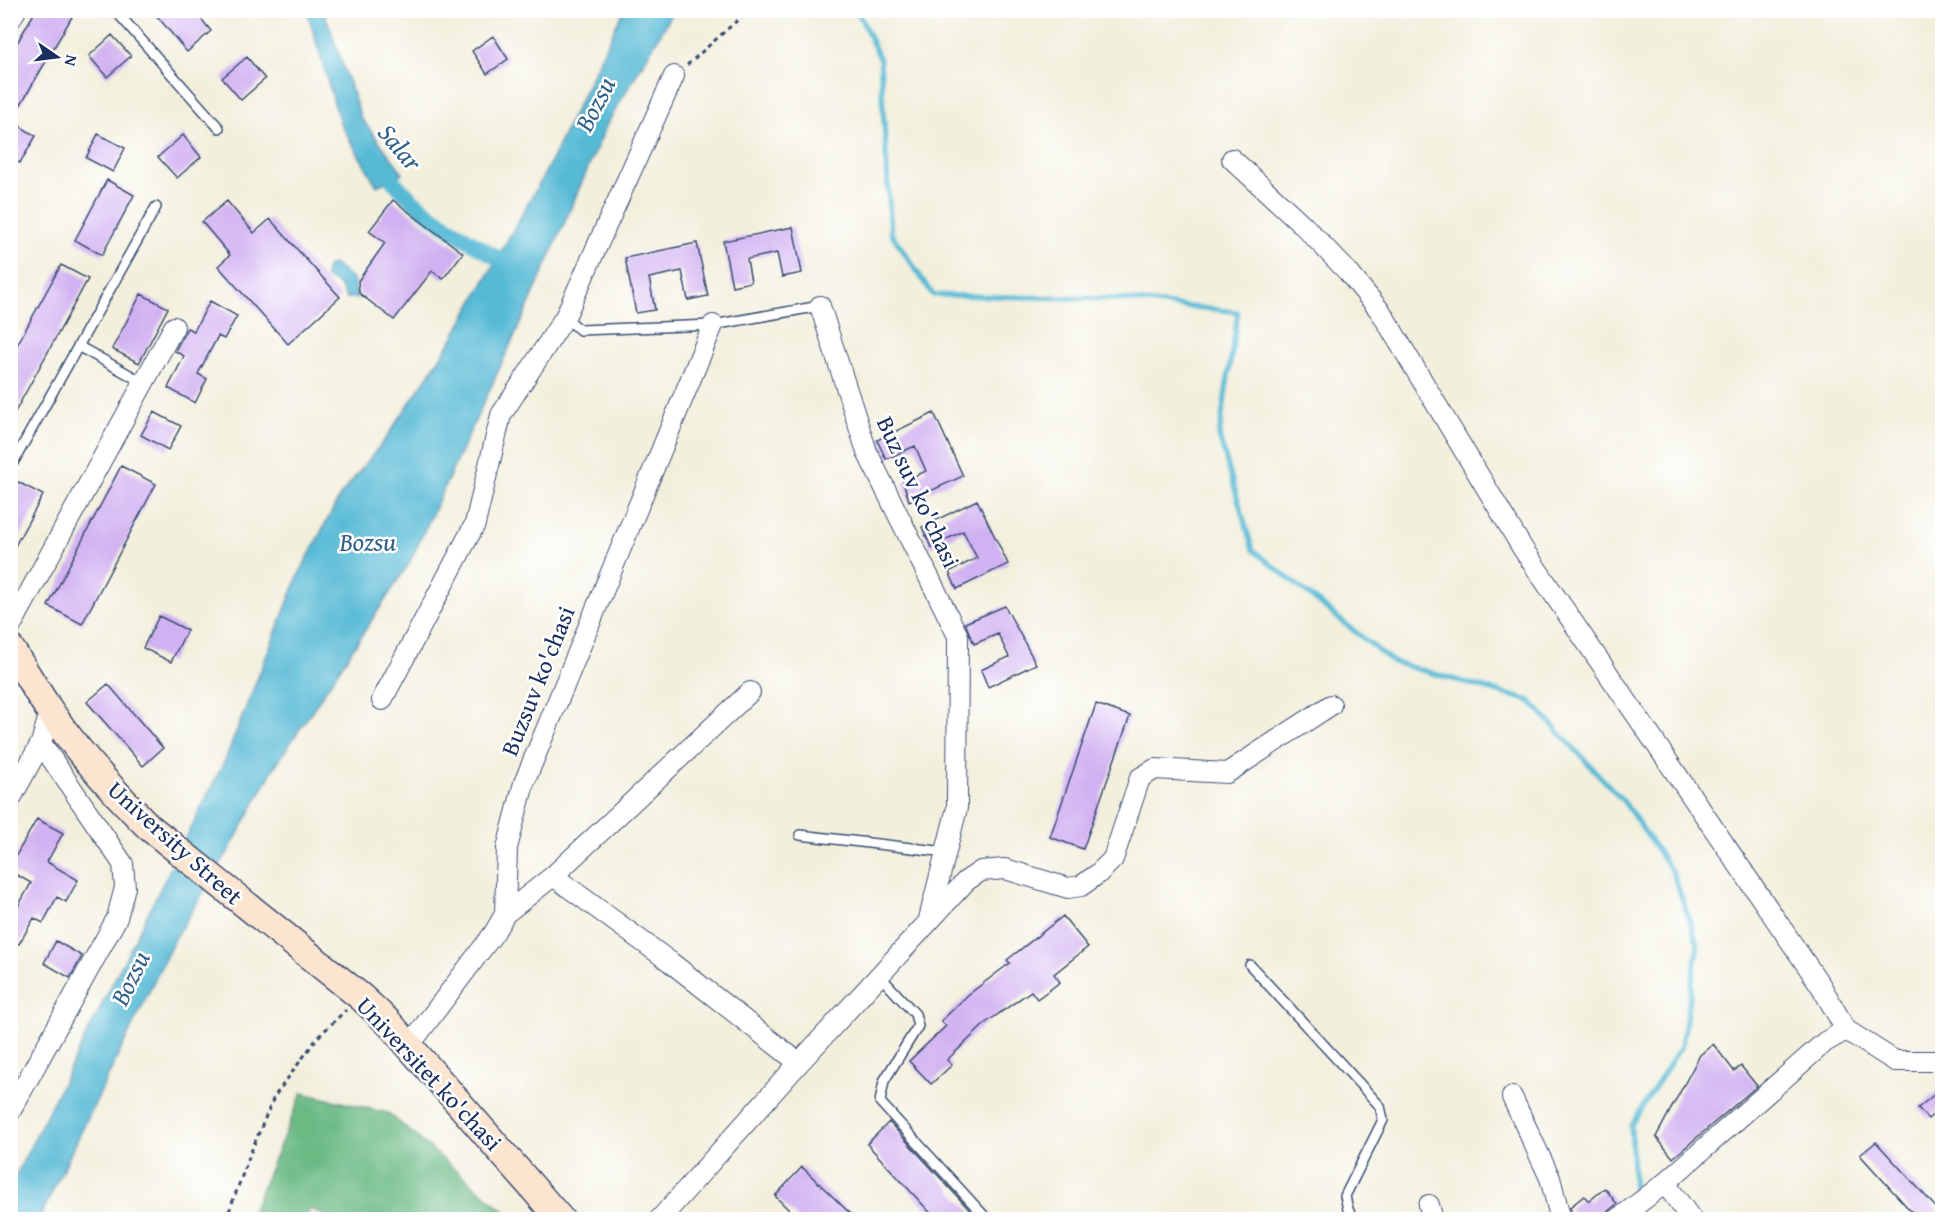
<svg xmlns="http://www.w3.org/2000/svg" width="1953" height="1230" viewBox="0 0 1953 1230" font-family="'Gentium Book Plus',serif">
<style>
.forest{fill:#6bba84;stroke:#437471;stroke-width:1.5}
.water{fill:#57bad5;stroke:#39749a;stroke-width:1.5}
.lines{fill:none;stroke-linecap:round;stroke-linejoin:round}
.stream{stroke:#57bad5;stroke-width:5}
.canal{stroke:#57bad5;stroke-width:16}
.building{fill:#d0b1f1}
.service-casing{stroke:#3b4c71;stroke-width:12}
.minor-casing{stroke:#3b4c71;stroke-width:22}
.secondary-casing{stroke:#3b4c71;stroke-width:30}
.path{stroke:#3b4c71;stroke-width:3;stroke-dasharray:4.5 4.5;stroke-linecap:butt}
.service{stroke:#fff;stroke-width:9}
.minor{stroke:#fff;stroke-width:20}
.secondary{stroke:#fce5d0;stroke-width:27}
.labels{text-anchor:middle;stroke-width:5;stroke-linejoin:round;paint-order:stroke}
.street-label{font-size:24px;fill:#1b2f5e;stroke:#fff}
.water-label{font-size:26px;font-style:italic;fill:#306088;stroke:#fff}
</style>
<rect width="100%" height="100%" fill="#fff"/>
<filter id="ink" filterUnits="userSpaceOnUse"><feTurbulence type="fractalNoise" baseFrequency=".0167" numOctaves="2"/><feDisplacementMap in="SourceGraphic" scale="12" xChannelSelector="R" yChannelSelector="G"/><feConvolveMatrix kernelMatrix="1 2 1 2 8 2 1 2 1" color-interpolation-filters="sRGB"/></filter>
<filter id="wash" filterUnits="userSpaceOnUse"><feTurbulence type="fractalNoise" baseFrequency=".008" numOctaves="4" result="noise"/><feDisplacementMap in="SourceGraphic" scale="24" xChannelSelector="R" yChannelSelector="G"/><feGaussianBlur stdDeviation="1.35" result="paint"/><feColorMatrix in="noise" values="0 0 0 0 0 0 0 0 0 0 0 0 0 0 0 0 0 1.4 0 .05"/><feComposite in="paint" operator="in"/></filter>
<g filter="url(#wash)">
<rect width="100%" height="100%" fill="#f2efdc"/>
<!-- forest -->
<path class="forest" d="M 302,1093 L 388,1113 L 514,1219 L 334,1219 L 310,1209 L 305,1219 L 249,1219 Z"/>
<!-- water -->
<path class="water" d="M 307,11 L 324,11 L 361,118 L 403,173 L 377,186 L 340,123 Z
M 623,11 L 674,11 L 607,124 L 532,298 L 409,564 L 274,768 L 228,852 L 175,938 L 39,1219 L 11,1219 L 10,1187 L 225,760 L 299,574 L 340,496 L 386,438 L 450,343 L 545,173 Z
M 333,264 L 353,279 L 357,298 L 346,298 L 340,286 L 325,277 L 327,267 Z"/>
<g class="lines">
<!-- stream -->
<path class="stream" d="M 857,10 L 880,59 L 891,233 L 933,295 L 1117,299 L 1238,312 L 1219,436 L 1253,550 L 1393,662 L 1530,701 L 1624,802 L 1673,873 L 1698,945 L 1682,1045 L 1631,1125 L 1634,1200"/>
<!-- canal -->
<path class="canal" d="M 379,162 C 409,209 464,237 511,266"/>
</g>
<g id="blocks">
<!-- building -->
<path class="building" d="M 36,10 L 76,10 L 11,121 L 36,136 L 20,163 L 10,158 L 10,55 Z
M 152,10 L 194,10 L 211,31 L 187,52 Z
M 112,35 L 131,56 L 107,77 L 89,56 Z
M 493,36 L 508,59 L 487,74 L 472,51 Z
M 247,57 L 265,79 L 241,100 L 222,78 Z
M 98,134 L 125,148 L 113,172 L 86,158 Z
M 183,135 L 201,157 L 177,178 L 158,157 Z
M 107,180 L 134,195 L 102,255 L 75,240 Z
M 393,200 L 463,253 L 443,279 L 432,271 L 394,320 L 359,293 L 358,281 L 385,243 L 369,231 Z
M 227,201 L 254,233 L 270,219 L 340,297 L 288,344 L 218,266 L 230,255 L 202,222 Z
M 793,227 L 802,273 L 782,277 L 777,253 L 747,259 L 751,282 L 732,286 L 723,241 Z
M 697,243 L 708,296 L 688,300 L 682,271 L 649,278 L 655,310 L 636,313 L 625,258 Z
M 61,265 L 88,279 L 10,421 L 10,358 Z
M 141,294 L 168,308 L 139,363 L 112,349 Z
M 210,301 L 237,316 L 224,339 L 218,336 L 198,374 L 207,379 L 195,403 L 168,388 L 184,356 L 175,351 L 187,328 L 194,331 Z
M 154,412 L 181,426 L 168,450 L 141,435 Z
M 934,413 L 963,476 L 909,501 L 903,482 L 926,471 L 915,446 L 886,459 L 877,440 Z
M 121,466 L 156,484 L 82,624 L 48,606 Z
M 16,481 L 43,495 L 10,555 L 10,490 Z
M 977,500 L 1008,564 L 957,589 L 949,572 L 977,558 L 963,531 L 931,547 L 922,527 Z
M 1005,606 L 1036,664 L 988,687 L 981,670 L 1009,657 L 998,634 L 974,644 L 965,623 Z
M 159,616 L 187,630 L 171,662 L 143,648 Z
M 108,684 L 163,748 L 143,766 L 87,702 Z
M 1096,704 L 1130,716 L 1083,849 L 1050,837 Z
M 37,819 L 63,833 L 47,862 L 78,880 L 66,902 L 57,897 L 43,923 L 34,918 L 19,944 L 10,939 L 10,910 L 15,912 L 31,883 L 10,871 L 10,866 Z
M 1063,916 L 1088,947 L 1054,974 L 1060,982 L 1037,999 L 1031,991 L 987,1022 L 947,1060 L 952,1065 L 931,1084 L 909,1061 L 946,1026 L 941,1021 L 969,994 L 1010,963 L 1007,960 Z
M 56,941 L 82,956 L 70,978 L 44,963 Z
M 1713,1044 L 1734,1071 L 1741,1066 L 1757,1086 L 1673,1158 L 1656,1137 L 1700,1055 Z
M 1942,1088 L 1942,1107 L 1928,1119 L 1918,1108 Z
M 889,1122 L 976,1217 L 973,1220 L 937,1220 L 867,1144 Z
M 1876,1142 L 1942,1214 L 1942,1220 L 1919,1220 L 1860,1155 Z
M 802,1167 L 857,1220 L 799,1220 L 775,1196 Z
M 1605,1188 L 1617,1204 L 1597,1220 L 1573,1220 L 1570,1207 L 1584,1196 L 1589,1201 Z"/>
</g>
</g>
<g filter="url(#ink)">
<use href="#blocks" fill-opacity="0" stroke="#3b4c71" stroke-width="1.5"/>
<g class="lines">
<defs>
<path id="service" d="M 115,10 L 219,128
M 565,317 L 580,330 L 713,325 L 820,306
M 78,346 L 144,383
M 10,468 L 156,207
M 800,835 L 946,852
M 1250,965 L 1380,1106 L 1383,1120 L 1345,1196 L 1348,1209 L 1353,1220
M 879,975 L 915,1014 L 918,1026 L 884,1081 L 880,1102 L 988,1220"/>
<path id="minor" d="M 10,20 L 16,10
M 1232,159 L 1302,224 L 1348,272 L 1381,312 L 1523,549 L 1821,986 L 1846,1030 L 1895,1061 L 1938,1061 L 1942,1059
M 820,306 L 867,452 L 958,636 L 957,808 L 929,919
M 10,628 L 174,327
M 382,700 L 475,524 L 501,415 L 565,317 L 674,76
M 10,800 L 41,743 L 50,712
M 553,876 L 669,961 L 799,1063
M 505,914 L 553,876 L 750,692
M 409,1046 L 494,933 L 505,914 L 507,848 L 524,783 L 713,325
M 1512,1097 L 1550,1178 L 1561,1220
M 10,1112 L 117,918 L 125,887 L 123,864 L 41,743
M 1665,1183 L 1692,1220
M 1429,1205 L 1433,1220
M 659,1220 L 799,1063 L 966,881 L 981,871 L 1005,869 L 1068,888 L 1081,886 L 1099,873 L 1113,859 L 1140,778 L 1155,769 L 1227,773 L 1331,705
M 1617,1220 L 1665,1183 L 1825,1042 L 1846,1030"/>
<path id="secondary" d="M 10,648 C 24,669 36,690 50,711 C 78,753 113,791 149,827 L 361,997 L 388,1022 L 561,1220"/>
</defs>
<!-- service casing -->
<use href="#service" class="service-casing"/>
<!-- minor casing -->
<use href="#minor" class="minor-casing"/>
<!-- secondary casing -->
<use href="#secondary" class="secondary-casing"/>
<!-- path -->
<path class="path" d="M 687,65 L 749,10
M 226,1220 L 250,1154 L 274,1097 L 318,1037 L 346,1010"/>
<!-- service -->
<use href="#service" class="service"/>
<!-- minor -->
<use href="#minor" class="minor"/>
<!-- secondary -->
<use href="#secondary" class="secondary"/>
</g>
</g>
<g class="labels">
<!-- street labels -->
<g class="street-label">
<text transform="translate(918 492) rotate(65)" y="8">Buz suv ko'chasi</text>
<text transform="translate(538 681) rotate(-68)" y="8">Buzsuv ko'chasi</text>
<text transform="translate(175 843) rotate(42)" y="8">University Street</text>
<text transform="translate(429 1074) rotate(47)" y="8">Universitet ko'chasi</text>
</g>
<!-- water labels -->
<g class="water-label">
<text transform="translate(595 104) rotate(-63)" y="9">Bozsu</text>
<text transform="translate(400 147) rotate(50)" y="9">Salar</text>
<text x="368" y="551">Bozsu</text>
<text transform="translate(130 978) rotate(-64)" y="9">Bozsu</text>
</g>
</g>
<!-- margin -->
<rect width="1953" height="1230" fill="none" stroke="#fff" stroke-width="36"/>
<!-- north arrow -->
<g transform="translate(57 57) rotate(104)" stroke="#ffffff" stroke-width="4.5" paint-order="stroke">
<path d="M0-4.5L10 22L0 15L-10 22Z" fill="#1b2f5e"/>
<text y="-9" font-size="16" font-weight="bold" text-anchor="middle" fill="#1b2f5e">N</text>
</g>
</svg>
